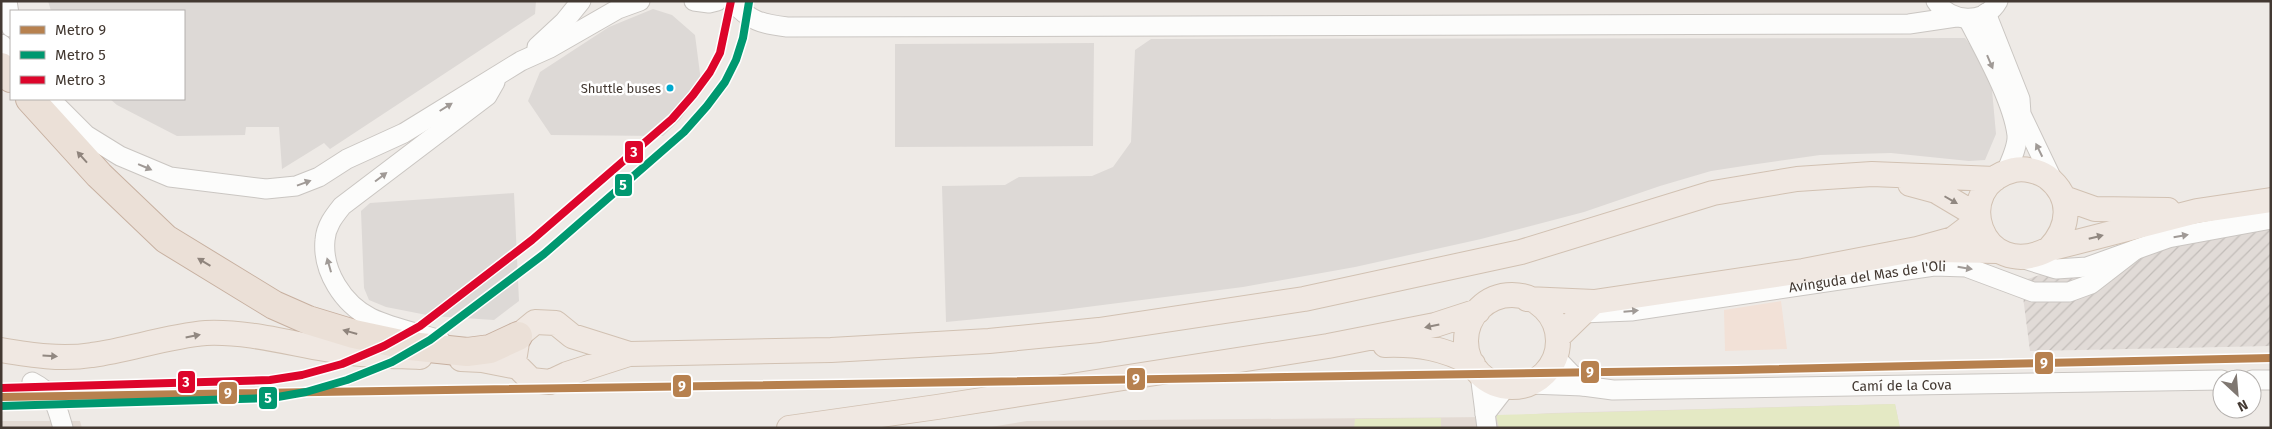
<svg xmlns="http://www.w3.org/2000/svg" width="2272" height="429" viewBox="0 0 2272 429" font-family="'Fira Sans',sans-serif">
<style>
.residential{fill:#e3dad3}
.commercial{fill:#f2e1d7}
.industrial{fill:url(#industrial-furrows)}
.park{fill:#e4e9c4}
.parking{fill:#ddd9d6}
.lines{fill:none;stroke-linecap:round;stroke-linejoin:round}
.minor-casing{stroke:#cac6c2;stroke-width:21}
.major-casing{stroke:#d1c1b2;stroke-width:26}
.highway-casing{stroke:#c7b0a0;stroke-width:30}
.minor{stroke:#fcfcfb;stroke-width:19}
.major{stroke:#f0e8e2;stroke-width:24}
.highway{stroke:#ebe0d7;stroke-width:28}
.metro-1-casing{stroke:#fff;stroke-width:11}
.metro-2-casing{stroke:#fff;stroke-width:11}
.metro-3-casing{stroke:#fff;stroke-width:11}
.metro-1{stroke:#b7814f;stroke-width:8}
.metro-2{stroke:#009870;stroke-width:8}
.metro-3{stroke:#dd052b;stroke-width:8}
.oneway{fill:#a09a96}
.oneway2{fill:#8f847c}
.oneway3{fill:#918881}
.bus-dot{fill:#00a9ce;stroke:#fff;stroke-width:2}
.labels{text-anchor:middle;stroke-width:5;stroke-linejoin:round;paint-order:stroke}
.bus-label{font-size:13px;fill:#433932;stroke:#fff;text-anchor:end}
.street-label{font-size:14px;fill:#433932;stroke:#fff}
.line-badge{stroke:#fff;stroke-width:2}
.badge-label{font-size:14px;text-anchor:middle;font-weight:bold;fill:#fff}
</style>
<defs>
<pattern id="industrial-furrows" width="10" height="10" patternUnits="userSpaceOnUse" patternTransform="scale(1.25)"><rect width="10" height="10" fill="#e1dbd7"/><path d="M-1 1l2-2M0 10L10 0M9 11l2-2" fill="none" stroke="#c2bdb9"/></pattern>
</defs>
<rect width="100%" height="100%" fill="#eeeae6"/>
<!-- residential -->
<path class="residential" d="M 1895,404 L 1900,428 L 985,428 L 1027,421 L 1488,417 L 1552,413 Z
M 1,421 L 80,421 L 82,428 L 1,428 Z"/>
<!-- commercial -->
<path class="commercial" d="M 1781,301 L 1787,349 L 1725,351 L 1724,310 Z"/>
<!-- industrial -->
<path class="industrial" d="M 2271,217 L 2271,346 L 2030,351 L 2021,281 L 2182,230 Z"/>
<!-- park -->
<path class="park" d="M 1895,404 L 1900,428 L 1499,428 L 1496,415 Z
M 1441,418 L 1441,428 L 1354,428 L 1355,419 Z"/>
<!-- parking -->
<path class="parking" d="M 48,1 L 536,1 L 535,14 L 330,149 L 324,143 L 282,169 L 279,127 L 246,127 L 245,135 L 177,136 L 117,105 L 110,99 L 184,99 L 184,11 L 51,11 Z
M 653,9 L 672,15 L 695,35 L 702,89 L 680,120 L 663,136 L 551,135 L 528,101 L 540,72 L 609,27 Z
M 1965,38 L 1981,59 L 1991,79 L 1996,134 L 1985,160 L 1969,161 L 1891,153 L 1820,155 L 1750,165 L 1711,171 L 1660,186 L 1584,212 L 1481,239 L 1355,267 L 1243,287 L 1048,312 L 946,322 L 942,186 L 1005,185 L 1019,177 L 1092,176 L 1113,167 L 1131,142 L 1135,50 L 1151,39 Z
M 1094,43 L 1093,146 L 895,147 L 895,44 Z
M 514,193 L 519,301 L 494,320 L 432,316 L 386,307 L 369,300 L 364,288 L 361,211 L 370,203 Z"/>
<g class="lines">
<defs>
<g id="minor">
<path d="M 7,1 L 11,27"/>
<path d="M 694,1 L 709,3 L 717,1"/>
<path d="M 732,1 C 749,21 762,24 787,27 L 1909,24 L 1956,17"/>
<path d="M 1936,1 C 1950,23 1985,25 1998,1"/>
<path d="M 1986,13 L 2020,99 L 2021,114 L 2054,183"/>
<path d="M 1968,19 C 1984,50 2013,101 2017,135 C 2018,147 2010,162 2006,172"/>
<path d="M 1,44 L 11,54"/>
<path d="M 537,47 L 564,22 L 581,1"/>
<path d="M 50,99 L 86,135 L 120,156 L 170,177 L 266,189 L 296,186 L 319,177 L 347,159 L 404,133 L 521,61 L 550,48 L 618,9 L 640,1"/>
<path d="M 2021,258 L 2056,269 L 2087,267 L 2168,238 L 2271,219"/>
<path id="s1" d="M 1582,313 L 1631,311 L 1934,266 L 1966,267 L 2033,292 L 2069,292 L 2091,284 L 2135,250"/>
<path d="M 440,340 C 418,333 392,328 371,318 C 343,304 322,271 325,240 C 326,226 334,216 342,206 L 487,96 L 495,82"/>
<path d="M 1555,357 L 1583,386"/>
<path d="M 1480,374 L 1487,428"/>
<path d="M 2252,380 L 2271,380"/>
<path d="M 32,382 C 55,394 56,404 63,428"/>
<path id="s2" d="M 1530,384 L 1583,386 L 1613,390 L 2222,380"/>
<path d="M 1485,414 L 1506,387"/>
</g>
<path id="major" d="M 1910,184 L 1936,191 L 1978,216
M 2064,198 L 2095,209 L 2168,210
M 2049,249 C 2070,227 2073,197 2047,177 C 2038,171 2025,168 2014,170 C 1949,185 1980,285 2049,249 L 2197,211 L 2271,200
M 1934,250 L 1997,251
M1466 341a46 46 0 1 1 92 0a46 46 0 1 1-92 0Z
M 1527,299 L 1594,302 L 1803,271 L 1917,249 L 1953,239 L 1978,220
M 1558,337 L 1594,302
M 1385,345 C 1419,344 1443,348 1473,364
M 1,350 C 31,355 61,360 92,355 C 129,350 168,336 206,333 C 256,331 304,348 352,353 C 375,356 398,356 420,357
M 515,355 L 518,336 L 535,322 L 556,323 L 572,336 L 629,354
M 461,359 L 482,360 L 518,367 L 531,380 L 550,382 L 567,374 L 629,354 L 831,350 L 989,341 L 1099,330 L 1304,299 L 1521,252 L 1713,193 L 1797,179 L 1872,174 L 1995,179
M 789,428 L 937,407 L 1328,346 L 1435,325 L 1478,311"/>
<path id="highway" d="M 1,67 L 11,78
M 30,99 L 99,175 L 166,239 L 274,305 L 308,320 L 354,334 L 410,346 L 467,352 L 490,349 L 518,336"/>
</defs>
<!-- minor casing -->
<use href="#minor" class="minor-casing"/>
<!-- major casing -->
<use href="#major" class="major-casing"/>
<!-- highway casing -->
<use href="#highway" class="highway-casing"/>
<!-- minor -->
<use href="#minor" class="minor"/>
<!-- major -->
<use href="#major" class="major"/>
<!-- highway -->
<use href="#highway" class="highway"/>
<defs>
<path id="metro-1" d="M 1,397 L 1737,370 L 2271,358"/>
<path id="metro-2" d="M 1,406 L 272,398 L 306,392 L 347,380 L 392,362 L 430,340 L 544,254 L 684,132 L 707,106 L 725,82 L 736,60 L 743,38 L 749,2"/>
<path id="metro-3" d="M 1,388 L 270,380 L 302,375 L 342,364 L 384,346 L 420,326 L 532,240 L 672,119 L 693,95 L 710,72 L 720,53 L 731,1"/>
</defs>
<!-- metro-1 casing -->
<use href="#metro-1" class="metro-1-casing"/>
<!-- metro-2 casing -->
<use href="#metro-2" class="metro-2-casing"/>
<!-- metro-3 casing -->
<use href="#metro-3" class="metro-3-casing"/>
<!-- metro-1 -->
<use href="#metro-1" class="metro-1"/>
<!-- metro-2 -->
<use href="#metro-2" class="metro-2"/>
<!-- metro-3 -->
<use href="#metro-3" class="metro-3"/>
</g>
<!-- one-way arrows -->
<defs><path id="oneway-solid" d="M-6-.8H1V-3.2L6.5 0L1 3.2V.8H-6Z" transform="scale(1.25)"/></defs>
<g class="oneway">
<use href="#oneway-solid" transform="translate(1990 62) rotate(67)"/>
<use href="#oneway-solid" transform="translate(446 107) rotate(-32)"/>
<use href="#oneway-solid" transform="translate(2039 150) rotate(-116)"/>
<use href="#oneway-solid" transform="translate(145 167) rotate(23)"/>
<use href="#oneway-solid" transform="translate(381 177) rotate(-37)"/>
<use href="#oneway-solid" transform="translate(304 183) rotate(-20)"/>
<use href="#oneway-solid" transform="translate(2181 236) rotate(-10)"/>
<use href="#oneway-solid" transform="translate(329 265) rotate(-106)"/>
<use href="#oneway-solid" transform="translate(1965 268) rotate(9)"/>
<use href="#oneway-solid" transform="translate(1631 311) rotate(-5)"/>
</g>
<g class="oneway2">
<use href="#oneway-solid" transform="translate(82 157) rotate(-132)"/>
<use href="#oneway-solid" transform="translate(204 262) rotate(-149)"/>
<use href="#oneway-solid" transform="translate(350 332) rotate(-164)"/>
</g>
<g class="oneway3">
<use href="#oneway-solid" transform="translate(1951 200) rotate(30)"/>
<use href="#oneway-solid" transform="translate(2096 237) rotate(-14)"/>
<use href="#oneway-solid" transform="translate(1432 326) rotate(168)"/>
<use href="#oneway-solid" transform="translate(193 336) rotate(-11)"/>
<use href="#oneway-solid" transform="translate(50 356) rotate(4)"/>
</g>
<!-- markers -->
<circle class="bus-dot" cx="670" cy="88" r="4.5"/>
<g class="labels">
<!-- bus labels -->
<g class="bus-label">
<text x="661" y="93">Shuttle buses</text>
</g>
<!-- street labels -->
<g class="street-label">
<text dy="5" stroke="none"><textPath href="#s1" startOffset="288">Avinguda del Mas de l'Oli</textPath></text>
<text dy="5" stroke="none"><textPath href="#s2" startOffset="372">Camí de la Cova</textPath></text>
</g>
</g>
<g class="line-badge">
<rect x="624" y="140" width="20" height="24" rx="5" fill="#dd052b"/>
<rect x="614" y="173" width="19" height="24" rx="5" fill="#009870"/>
<rect x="2034" y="351" width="20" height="24" rx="5" fill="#b7814f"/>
<rect x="1580" y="360" width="20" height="24" rx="5" fill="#b7814f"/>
<rect x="1126" y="367" width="20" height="24" rx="5" fill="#b7814f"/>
<rect x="177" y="370" width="19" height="24" rx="5" fill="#dd052b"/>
<rect x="672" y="374" width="20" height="24" rx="5" fill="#b7814f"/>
<rect x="218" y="381" width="20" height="24" rx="5" fill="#b7814f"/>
<rect x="258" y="386" width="20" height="24" rx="5" fill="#009870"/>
</g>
<g class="badge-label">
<text x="634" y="157">3</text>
<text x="623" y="190">5</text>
<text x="2044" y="368">9</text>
<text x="1590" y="377">9</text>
<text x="1136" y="384">9</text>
<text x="186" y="387">3</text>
<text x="682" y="391">9</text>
<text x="228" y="398">9</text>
<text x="268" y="403">5</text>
</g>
<!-- border -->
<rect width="2272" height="429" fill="none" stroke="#433932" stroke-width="5"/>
<!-- legend -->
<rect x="10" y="10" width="175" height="90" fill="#ffffff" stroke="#b4b0ad"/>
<rect x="20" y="26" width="25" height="8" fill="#b7814f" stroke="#b4b0ad"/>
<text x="55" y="35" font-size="15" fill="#433932">Metro 9</text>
<rect x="20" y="51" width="25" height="8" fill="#009870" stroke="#b4b0ad"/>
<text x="55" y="60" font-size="15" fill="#433932">Metro 5</text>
<rect x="20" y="76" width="25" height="8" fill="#dd052b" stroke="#b4b0ad"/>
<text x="55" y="85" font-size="15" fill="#433932">Metro 3</text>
<!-- north arrow -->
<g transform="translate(2237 394) rotate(154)"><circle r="24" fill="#ffffff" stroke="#b4b0ad"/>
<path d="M0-4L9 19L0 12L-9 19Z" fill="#7f7771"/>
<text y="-8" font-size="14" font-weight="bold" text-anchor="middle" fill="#433932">N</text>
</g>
</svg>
